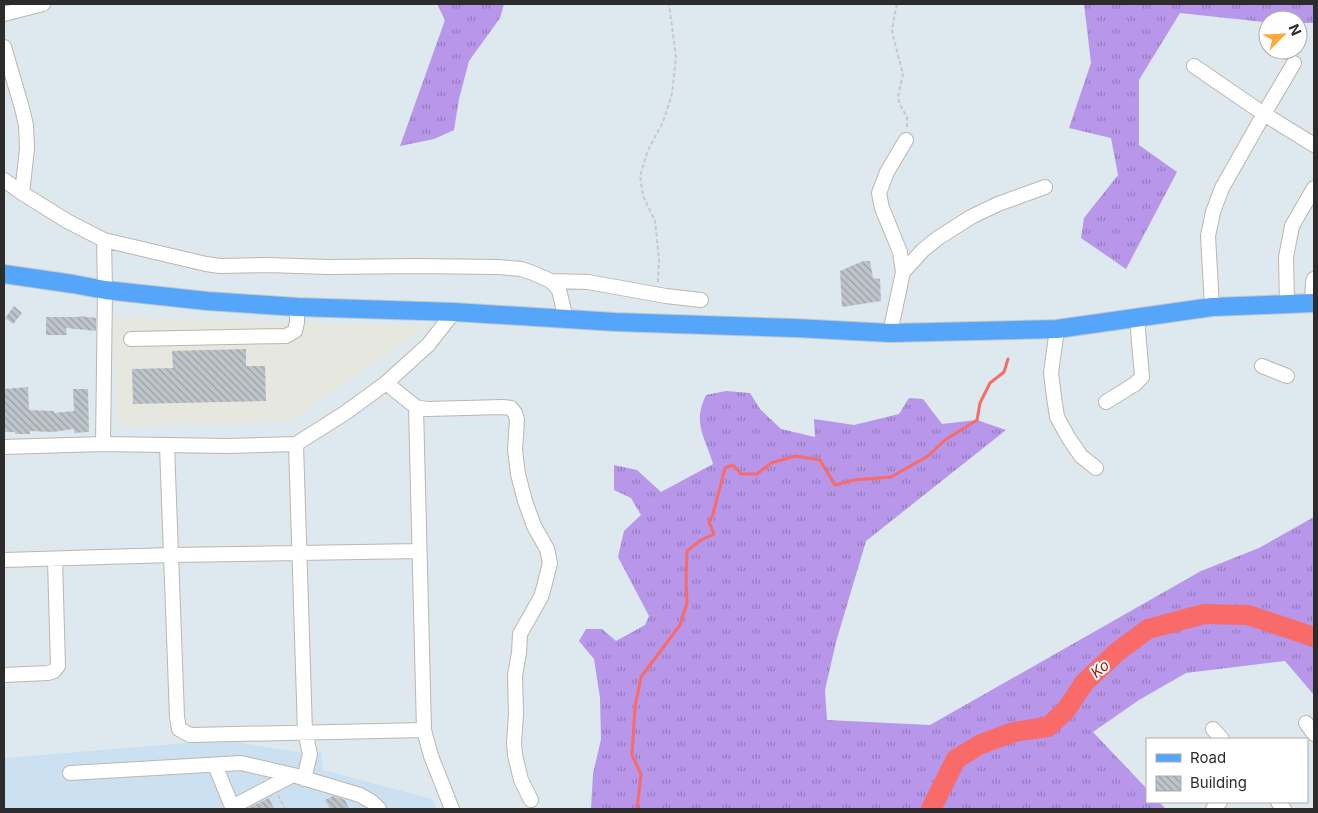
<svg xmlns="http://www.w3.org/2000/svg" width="1318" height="813" viewBox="0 0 1318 813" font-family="Inter,sans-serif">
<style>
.industrial{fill:#e6e7de}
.education{fill:#cbe1f1}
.grass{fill:url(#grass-tufts)}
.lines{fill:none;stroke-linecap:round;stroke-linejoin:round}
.stream{stroke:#f86b69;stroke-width:3}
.river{stroke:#f86b69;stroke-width:20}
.building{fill:url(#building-back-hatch)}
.minor-casing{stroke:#bcb6ad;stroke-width:16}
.major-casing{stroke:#c8c8c8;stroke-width:20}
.path{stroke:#c8c8c8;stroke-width:2;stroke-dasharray:4 2.5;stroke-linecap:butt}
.minor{stroke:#fff;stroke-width:14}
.major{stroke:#55a6fb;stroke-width:18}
.labels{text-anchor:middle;stroke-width:4;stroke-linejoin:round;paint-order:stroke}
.water-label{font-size:15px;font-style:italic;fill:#a91203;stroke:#fff}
</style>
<defs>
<pattern id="grass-tufts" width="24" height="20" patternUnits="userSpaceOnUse" patternTransform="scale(1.25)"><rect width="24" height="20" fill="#b896e9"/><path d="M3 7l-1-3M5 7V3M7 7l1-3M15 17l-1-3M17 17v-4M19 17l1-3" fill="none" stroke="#967bbd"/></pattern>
<pattern id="building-back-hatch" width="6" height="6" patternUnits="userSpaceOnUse" patternTransform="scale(1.25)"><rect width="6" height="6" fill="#bdc4ca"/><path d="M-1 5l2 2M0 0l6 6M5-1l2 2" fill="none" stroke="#9a9fa4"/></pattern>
</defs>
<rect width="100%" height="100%" fill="#dde9ee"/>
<!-- industrial -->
<path class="industrial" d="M 111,317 L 428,326 L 288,422 L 118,427 Z"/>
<!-- education -->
<path class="education" d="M 223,740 L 310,754 L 321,751 L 323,770 L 432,799 L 437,809 L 4,809 L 4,758 Z"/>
<!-- grass -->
<path class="grass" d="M 437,4 L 504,4 L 500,18 L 469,61 L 459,99 L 454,130 L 434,139 L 400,146 L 445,20 Z
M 1084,4 L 1314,4 L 1314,23 L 1298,23 L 1298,20 L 1268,20 L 1268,22 L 1264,22 L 1180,13 L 1139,80 L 1139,145 L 1177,172 L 1126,269 L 1081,238 L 1084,218 L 1118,175 L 1111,138 L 1069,128 L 1091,63 Z
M 726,391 L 750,393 L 760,409 L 781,429 L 815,437 L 814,419 L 854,425 L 899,414 L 909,398 L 923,399 L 942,424 L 977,420 L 1006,430 L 866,541 L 836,642 L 825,690 L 827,720 L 930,725 L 1201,571 L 1259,548 L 1314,517 L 1314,695 L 1285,661 L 1186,673 L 1139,700 L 1093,732 L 1147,789 L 1147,802 L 1159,802 L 1166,809 L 591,809 L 593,774 L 601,739 L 600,698 L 594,659 L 579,641 L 586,629 L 602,629 L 616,641 L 645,625 L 649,616 L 618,557 L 624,531 L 641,515 L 631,498 L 614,490 L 614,465 L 637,470 L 661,492 L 713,464 C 705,436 692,424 706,395 Z"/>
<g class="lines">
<!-- stream -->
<path class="stream" d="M 637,809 L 641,774 L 632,755 L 635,707 L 641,677 L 680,625 L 687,603 L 686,582 L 687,551 L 701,540 L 714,534 L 709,522 L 713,514 L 725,468 L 733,465 L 741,474 L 757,474 L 771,463 L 796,456 L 820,460 L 835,485 L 854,480 L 891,477 L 928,456 L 945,440 L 977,420 L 980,403 L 990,383 L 1004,372 L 1008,359"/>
<!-- river -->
<path class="river" d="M 931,809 L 956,759 L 981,744 L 1014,732 L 1048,727 L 1066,710 L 1084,683 L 1117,652 L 1148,629 L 1204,614 L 1248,615 L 1314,637"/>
</g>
<!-- building -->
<path class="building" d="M 863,261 L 870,261 L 873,278 L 880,279 L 881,301 L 842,307 L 840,271 Z
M 14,306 L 22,313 L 13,324 L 5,318 Z
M 79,316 L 96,318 L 96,331 L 66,328 L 67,335 L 46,335 L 46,317 L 79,317 Z
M 246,349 L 246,366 L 265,366 L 266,401 L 133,404 L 132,369 L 173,368 L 172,351 Z
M 28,387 L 29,410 L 54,411 L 54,413 L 74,411 L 73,389 L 88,389 L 89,432 L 74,433 L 74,429 L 53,432 L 30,431 L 30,434 L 15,434 L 15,432 L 4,432 L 4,389 Z
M 333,796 L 345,800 L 349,809 L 330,809 L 325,800 Z
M 269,798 L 274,809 L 247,809 Z"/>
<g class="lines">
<defs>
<path id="minor" d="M 4,14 L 43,4
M 4,47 L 22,108 L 26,125 L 27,149 L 22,193
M 1194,66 L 1264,114 L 1314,145
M 4,180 L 22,193 L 67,221 L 104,240 L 206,264 L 220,266 L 267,265 L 328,267 L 416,266 L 498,267 L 521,269 L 533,273 L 551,281 L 559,290 L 566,319
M 903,272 L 900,252 L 882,208 L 879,193 L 887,172 L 906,140
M 551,281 L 588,282 L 666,296 L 701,300
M 1312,303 L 1313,282 L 1314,279
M 1287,304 L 1286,257 L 1292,226 L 1314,188
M 1212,307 L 1208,236 L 1213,212 L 1222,188 L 1264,114 L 1294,63
M 1057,329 L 1051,373 L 1054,397 L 1057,417 L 1068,437 L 1081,456 L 1096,468
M 890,333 L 903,272 L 923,250 L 938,238 L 971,217 L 998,204 L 1045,187
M 131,339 L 286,336 L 295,331 L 297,322 L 297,307
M 1262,366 L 1287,376
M 386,383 L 416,407 L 424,730 L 431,756 L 452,809
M 1106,402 L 1135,384 L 1142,377 L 1137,318
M 416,407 L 427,409 L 503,407 L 511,408 L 515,413 L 517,420 L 515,450 L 518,474 L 525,501 L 534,526 L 547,549 L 550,563 L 544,587 L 541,597 L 520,634 L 519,653 L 515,675 L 516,714 L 514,743 L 515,755 L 521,780 L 531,800
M 103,444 L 105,290 L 104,240
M 296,444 L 305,732 L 310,754 L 304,779
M 167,446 L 177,717 L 179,729 L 190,735 L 424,730
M 4,447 L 103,444 L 227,446 L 296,444 L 345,413 L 386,383 L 428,345 L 454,312
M 4,560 L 171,555 L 419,551
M 4,675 L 48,673 L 54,671 L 58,666 L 55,560
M 1306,723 L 1314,734
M 1213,729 L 1222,739
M 215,765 L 233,809
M 70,773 L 241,763 L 293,775 L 360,795 L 372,802 L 379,809
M 1278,802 L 1284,809
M 232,807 L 293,775
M 1213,809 L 1220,802"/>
<path id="major" d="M 4,274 L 73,284 L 105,290 L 207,301 L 297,307 L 454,312 L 615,322 L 795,328 L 890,333 L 1057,329 L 1212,307 L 1314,303"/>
</defs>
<!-- minor casing -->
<use href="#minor" class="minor-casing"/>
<!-- major casing -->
<use href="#major" class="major-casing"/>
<!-- path -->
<path class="path" d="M 897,4 L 894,18 L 892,32 L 903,74 L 898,97 L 900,105 L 907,117 L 907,129
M 658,282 L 659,259 L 655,221 L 643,196 L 640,176 L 648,150 L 663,122 L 672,94 L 676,57 L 669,4
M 278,795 L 285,809"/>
<!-- minor -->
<use href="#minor" class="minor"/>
<!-- major -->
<use href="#major" class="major"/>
</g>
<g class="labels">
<!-- water labels -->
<g class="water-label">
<text transform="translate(1100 669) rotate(-40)" y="5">Ko</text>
</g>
</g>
<!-- border -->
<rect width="1318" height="813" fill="none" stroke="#2c2c2c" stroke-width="10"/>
<!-- legend -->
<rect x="1146" y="738" width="162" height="65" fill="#ffffff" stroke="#ababab"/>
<rect x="1156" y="754" width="25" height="8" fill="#55a6fb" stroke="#ababab"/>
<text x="1190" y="763" font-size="15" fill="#2c2c2c">Road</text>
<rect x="1156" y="776" width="25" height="15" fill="url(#building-back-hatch)" stroke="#ababab"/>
<text x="1190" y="788" font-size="15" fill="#2c2c2c">Building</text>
<!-- north arrow -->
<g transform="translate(1283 35) rotate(66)"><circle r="24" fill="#ffffff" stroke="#ababab"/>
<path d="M0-4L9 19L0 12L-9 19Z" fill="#ffa93a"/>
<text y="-8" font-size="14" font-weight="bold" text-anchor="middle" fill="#2c2c2c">N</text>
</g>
</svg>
